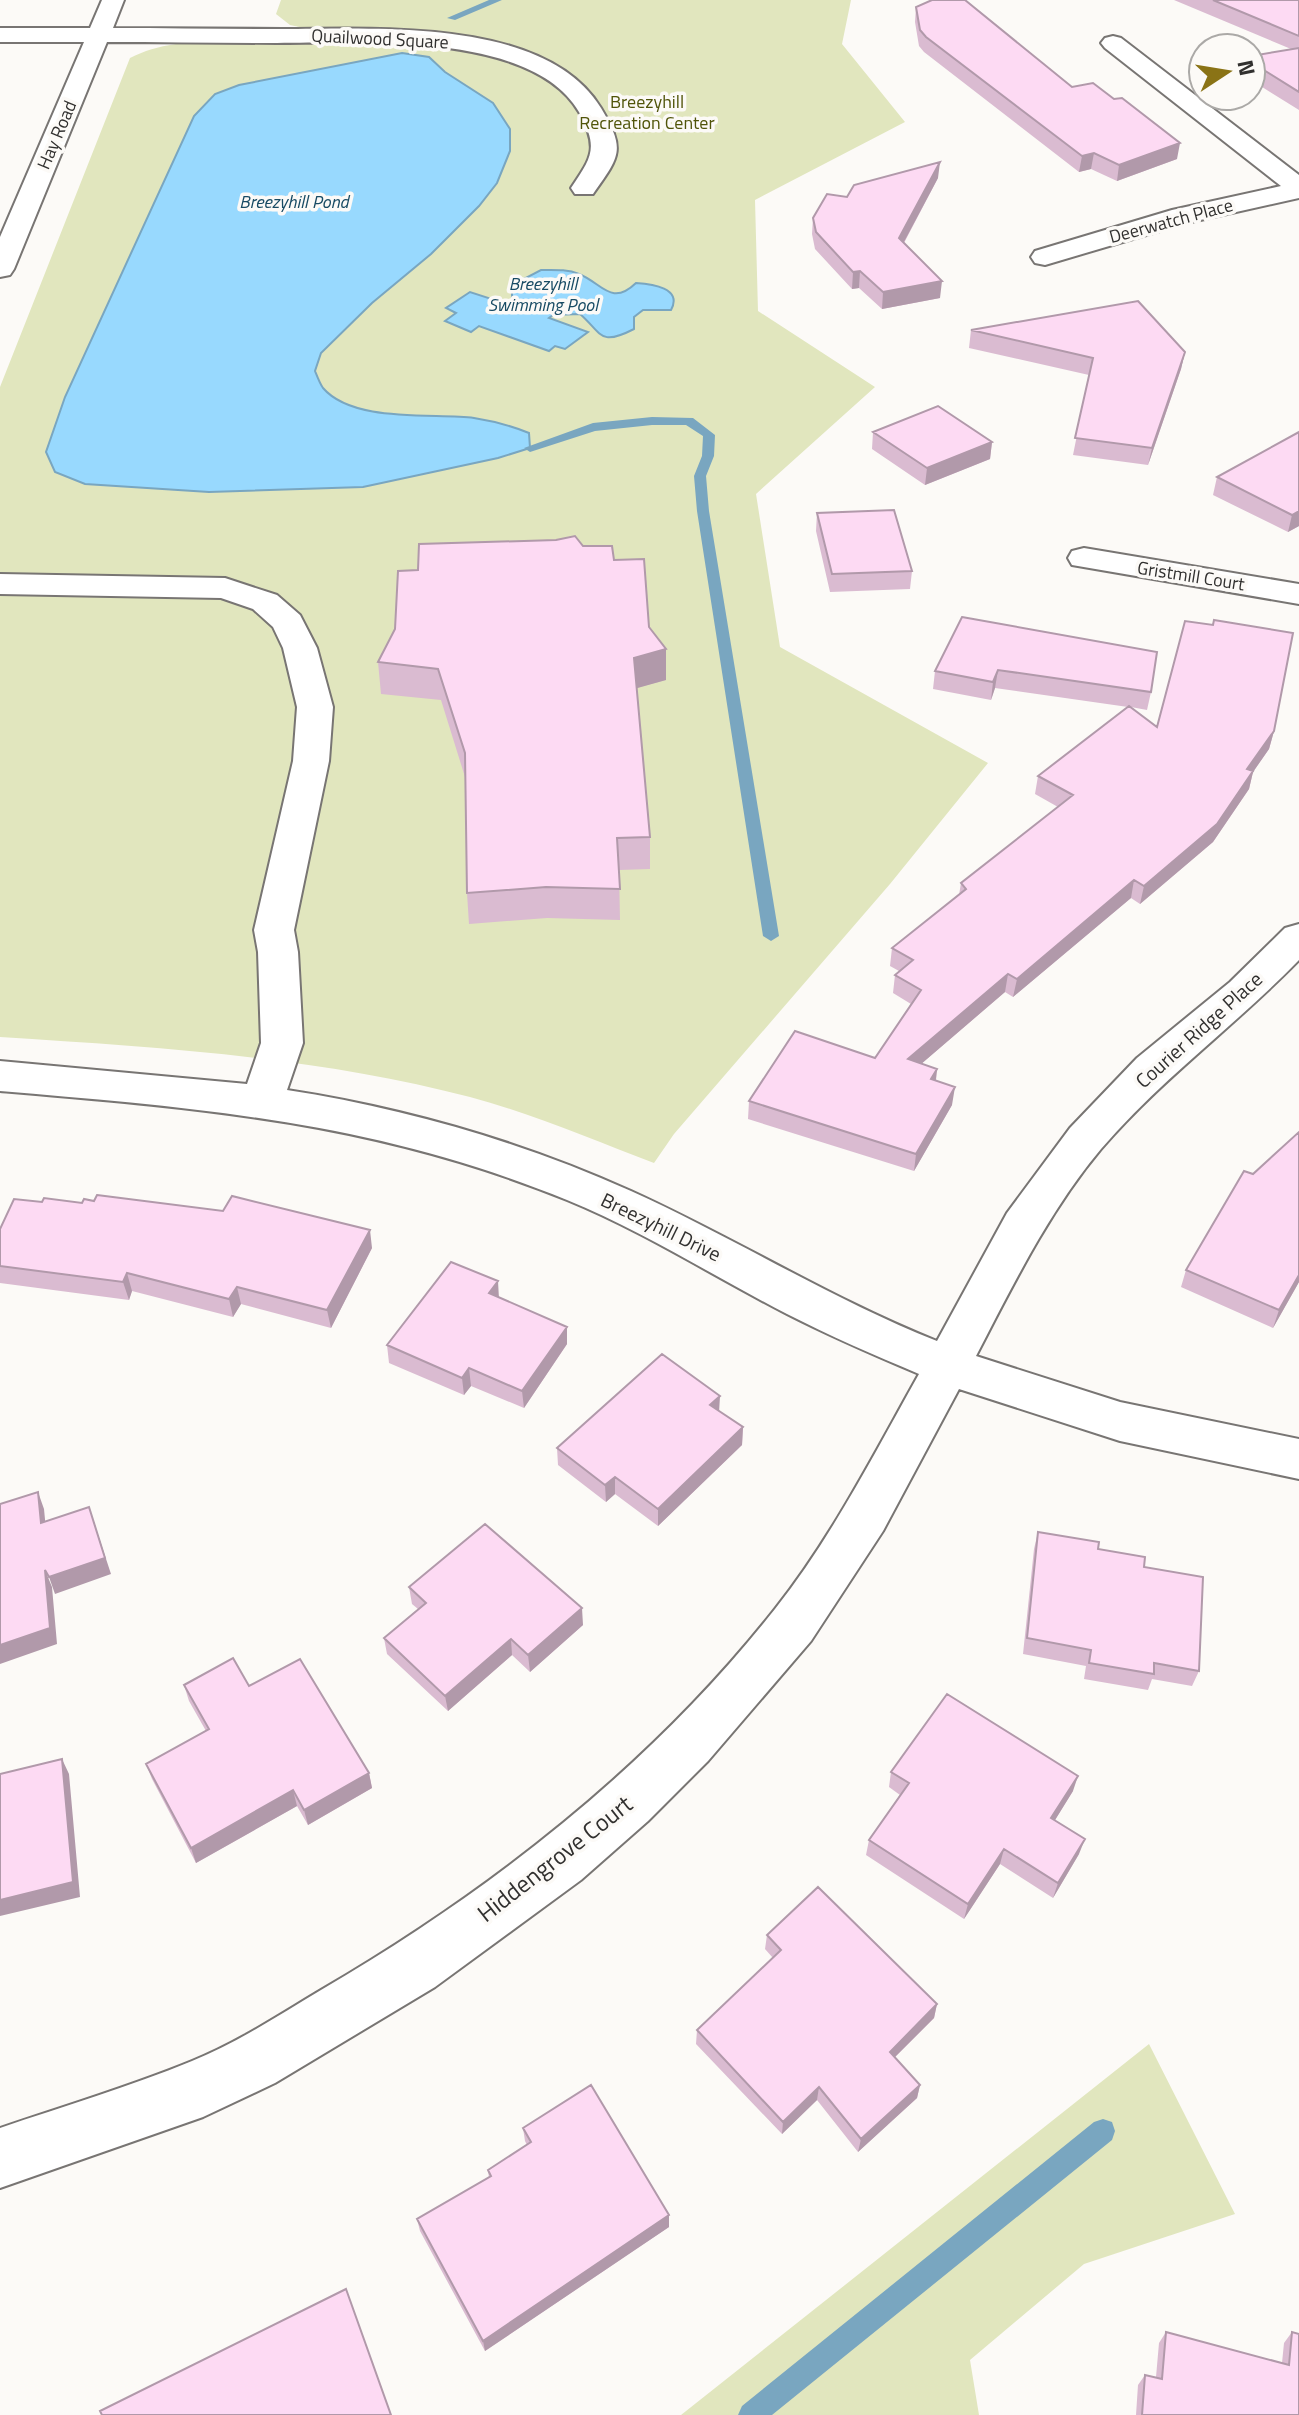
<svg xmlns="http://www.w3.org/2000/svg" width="1299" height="2415" viewBox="0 0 1299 2415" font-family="'Titillium Web',sans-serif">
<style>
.green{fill:#e1e6be}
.water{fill:#98d9fe;stroke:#79a6c0;stroke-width:2}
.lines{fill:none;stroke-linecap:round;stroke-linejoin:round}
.stream{fill:#79a6c0;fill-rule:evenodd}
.minor-casing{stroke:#787573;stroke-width:4}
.minor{fill:#fff;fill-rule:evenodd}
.wall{fill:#dabbd1}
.shaded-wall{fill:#b199aa}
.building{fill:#fddaf3;stroke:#b199aa;stroke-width:2}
.labels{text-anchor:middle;stroke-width:7;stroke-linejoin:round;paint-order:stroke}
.far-street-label{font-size:18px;fill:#31302f;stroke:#fcfaf7}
.far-park-label{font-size:18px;fill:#505409;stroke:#fcfaf7}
.far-water-label{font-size:18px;font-style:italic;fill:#184b64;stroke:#fcfaf7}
.street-label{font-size:20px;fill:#31302f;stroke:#fcfaf7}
.near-street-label{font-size:24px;fill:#31302f;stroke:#fcfaf7}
</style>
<rect width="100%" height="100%" fill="#fcfaf7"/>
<!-- green -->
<path class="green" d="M 281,0 L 851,0 L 842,44 L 905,122 L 755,200 L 758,311 L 875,387 L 756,494 L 780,647 L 988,763 L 890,884 L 674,1134 L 654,1163 C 593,1140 533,1114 470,1097 C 317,1057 158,1047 0,1037 L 0,387 L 130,58 C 175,35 231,42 280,42 C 340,43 398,43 458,51 L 473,38 L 393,28 L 309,29 L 290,25 L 276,14 Z
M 1149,2044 L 1235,2214 L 1084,2264 L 970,2360 L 979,2415 L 681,2415 Z"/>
<!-- water -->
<path class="water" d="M 402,53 L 429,57 L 445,72 L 493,103 L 510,129 L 510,151 L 497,183 L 479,206 L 431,254 L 372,303 L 321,353 L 315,371 C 317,376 320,384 323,388 C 353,423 433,413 474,418 C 493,421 512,426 529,433 L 530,448 L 498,458 L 363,487 L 209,492 L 85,484 L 55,472 L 46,452 L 65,397 L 194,116 L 215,94 L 239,85 Z
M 541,270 C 554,270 567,269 579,274 C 602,283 611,307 636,283 C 652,284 683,288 671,310 L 643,310 L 634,317 L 634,329 C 599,347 602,333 580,314 L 553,315 L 549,318 L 588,332 L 565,349 L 555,346 L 549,351 L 479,326 L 471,332 L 445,321 L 456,313 L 446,308 L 470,292 L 519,308 L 523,305 L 512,297 L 512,285 Z"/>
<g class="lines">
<!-- stream -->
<path class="stream" d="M 489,0 L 502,0 L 455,20 L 447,18 Z
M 652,417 L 693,418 L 715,435 L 714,456 L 706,476 L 709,511 L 779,936 L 771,941 L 763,936 L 697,511 L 694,476 L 702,456 L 703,436 L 686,425 L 652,425 L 595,431 L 530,452 L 524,448 L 593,423 Z
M 1103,2119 L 1112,2122 L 1115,2131 L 1112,2140 L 772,2415 L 738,2415 L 742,2406 L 1094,2122 Z"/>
<defs>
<path id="minor" d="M 102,0 L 124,0 L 113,28 C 169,28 226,29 283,29 C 374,29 546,17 601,108 C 626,150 620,156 593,194 L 575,194 L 571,188 C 592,157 599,148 579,112 C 532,31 358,43 277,43 C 220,43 164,42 107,42 L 14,269 L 10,275 L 0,277 L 0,237 L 84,42 L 0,42 L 0,28 L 90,28 Z
M 1113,36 L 1121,38 L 1299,175 L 1299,198 L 1187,223 L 1045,265 L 1035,263 L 1031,257 L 1035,251 L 1172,210 L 1281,186 L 1105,48 L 1101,43 L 1105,38 Z
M 1084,548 L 1299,584 L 1299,604 L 1072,565 L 1068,558 L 1072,551 Z
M 0,574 L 225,578 L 277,595 L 300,615 L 317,648 L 333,707 L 329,761 L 294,930 L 298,952 L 303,1043 L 287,1090 C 404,1108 522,1142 631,1191 C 735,1238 831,1299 937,1341 L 1007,1213 L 1070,1128 L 1137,1058 L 1230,982 L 1285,928 L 1299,924 L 1299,960 C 1235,1026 1161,1079 1101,1149 C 1049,1211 1013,1285 976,1356 L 1120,1402 L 1299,1439 L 1299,1479 L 1120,1441 L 959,1389 L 883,1531 L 811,1641 L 708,1761 L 648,1821 L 581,1880 L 435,1987 L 275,2083 L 203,2117 L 0,2188 L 0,2128 C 64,2106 129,2087 192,2061 C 237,2043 279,2015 321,1990 C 492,1890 651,1766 775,1609 C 832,1537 874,1454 919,1374 C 874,1355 830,1336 787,1314 C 713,1276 643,1231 567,1200 C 376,1122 202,1108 0,1091 L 0,1061 L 247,1084 L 261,1043 L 258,952 L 254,930 L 293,761 L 297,707 L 283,648 L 273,627 L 253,609 L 221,598 L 0,594 Z"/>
</defs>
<!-- minor casing -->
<use href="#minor" class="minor-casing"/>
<!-- minor -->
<use href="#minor" class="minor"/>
</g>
<!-- wall -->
<path class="wall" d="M 1174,0 L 1299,0 L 1299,110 L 1251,80 L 1251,56 L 1291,49 Z
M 916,7 L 1072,87 L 1177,159 L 1117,181 L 1091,169 L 1079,172 L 924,52 L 919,46 L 915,22 Z
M 938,178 L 904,243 L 940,298 L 882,309 L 859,288 L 852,289 L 815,249 L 812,234 L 813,218 L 847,197 Z
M 971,330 L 1185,352 L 1181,369 L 1148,465 L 1073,455 L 1089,375 L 969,348 Z
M 873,432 L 992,442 L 990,459 L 925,485 L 872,449 Z
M 1299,432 L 1299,526 L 1288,532 L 1213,495 L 1217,477 Z
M 817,513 L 912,571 L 910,589 L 830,592 L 816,531 Z
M 614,560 L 649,627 L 666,680 L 636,688 L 650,837 L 650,869 L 619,870 L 620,920 L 547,918 L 469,924 L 467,893 L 465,777 L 441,700 L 381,694 L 378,662 L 395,629 L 418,570 Z
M 962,617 L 1151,692 L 1147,710 L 1131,707 L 1157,727 L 1274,731 L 1269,749 L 1253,772 L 1249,789 L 1213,842 L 1140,904 L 1131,898 L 1013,997 L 1005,992 L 921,1064 L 937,1069 L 936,1081 L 952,1105 L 914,1171 L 748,1119 L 749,1101 L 875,1058 L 911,1004 L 893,993 L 895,975 L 899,971 L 890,966 L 892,948 L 959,895 L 961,883 L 1058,807 L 1035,794 L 1038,776 L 1128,707 L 995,688 L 991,700 L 933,689 L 935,671 Z
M 1299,1132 L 1299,1282 L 1273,1328 L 1181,1287 L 1186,1270 L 1253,1174 Z
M 42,1202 L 372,1248 L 331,1328 L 241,1304 L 233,1317 L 132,1291 L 129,1300 L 0,1283 L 0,1229 Z
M 499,1298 L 567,1344 L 524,1408 L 471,1386 L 464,1395 L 389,1363 L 387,1345 Z
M 743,1427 L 742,1445 L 658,1526 L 615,1494 L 606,1502 L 558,1465 L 557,1448 Z
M 1038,1532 L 1098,1549 L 1144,1567 L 1199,1671 L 1192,1686 L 1152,1679 L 1148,1690 L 1084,1679 L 1086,1666 L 1023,1654 L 1034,1549 Z
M 409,1587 L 583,1625 L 530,1672 L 512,1655 L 448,1711 L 387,1654 L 384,1638 L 418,1609 L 412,1604 Z
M 184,1685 L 249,1686 L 369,1773 L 372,1788 L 308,1825 L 297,1806 L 196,1863 L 152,1779 L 146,1764 L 206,1731 L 189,1701 Z
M 891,1772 L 1073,1791 L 1055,1820 L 1079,1854 L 1053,1898 L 1000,1864 L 964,1919 L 866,1855 L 869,1840 L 900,1795 L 889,1787 Z
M 767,1935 L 937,2004 L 934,2018 L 895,2057 L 920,2085 L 917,2098 L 858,2152 L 817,2100 L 782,2134 L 696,2044 L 697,2030 L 773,1958 L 765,1949 Z
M 523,2128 L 669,2227 L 485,2351 L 420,2231 L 417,2219 L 489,2178 L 488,2170 L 527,2145 L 525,2141 Z
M 1166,2332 L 1282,2363 L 1284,2343 L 1292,2332 L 1299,2415 L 1136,2415 L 1138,2385 L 1145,2375 L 1156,2377 L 1159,2343 Z"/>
<!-- shaded-wall -->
<path class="shaded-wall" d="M 1180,143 L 1177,159 L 1117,181 L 1119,165 Z
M 1094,153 L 1091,169 L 1079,172 L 1082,156 Z
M 940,162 L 938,178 L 897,255 L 899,238 Z
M 860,271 L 859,288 L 852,289 L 853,272 Z
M 942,281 L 940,298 L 882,309 L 883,292 Z
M 1185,352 L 1181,369 L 1148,465 L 1152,448 Z
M 992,442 L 990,459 L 925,485 L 927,468 Z
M 1299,511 L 1299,526 L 1288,532 L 1292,515 Z
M 666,649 L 666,680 L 634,689 L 634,658 Z
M 998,670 L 995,688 L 991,700 L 993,682 Z
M 1274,731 L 1269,749 L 1253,772 L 1249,789 L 1213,842 L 1140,904 L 1144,886 L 1247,769 Z
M 1134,880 L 1131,898 L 1013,997 L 1017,979 Z
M 1008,974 L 1005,992 L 906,1077 L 908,1059 Z
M 937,1069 L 935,1087 L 931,1079 Z
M 955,1087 L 952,1105 L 914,1171 L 916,1154 Z
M 370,1230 L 372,1248 L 331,1328 L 327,1310 Z
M 127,1273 L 132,1291 L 129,1300 L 123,1282 Z
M 1299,1275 L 1299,1282 L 1273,1328 L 1279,1310 Z
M 498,1281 L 499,1299 L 489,1293 Z
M 237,1287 L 241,1304 L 233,1317 L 229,1299 Z
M 567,1327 L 567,1344 L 524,1408 L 522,1391 Z
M 469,1368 L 471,1386 L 464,1395 L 462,1378 Z
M 720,1396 L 719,1413 L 710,1405 Z
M 743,1427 L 742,1445 L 658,1526 L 658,1509 Z
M 615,1477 L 615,1494 L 606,1502 L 605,1485 Z
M 38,1492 L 44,1509 L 47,1540 L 41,1523 Z
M 89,1507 L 111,1574 L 55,1594 L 49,1577 Z
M 45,1570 L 52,1587 L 57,1644 L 0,1664 L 0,1645 Z
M 582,1608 L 583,1625 L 530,1672 L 528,1655 Z
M 511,1639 L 512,1655 L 448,1711 L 445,1696 Z
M 62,1759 L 69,1774 L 80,1897 L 0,1916 L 0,1900 Z
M 369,1773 L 372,1788 L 308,1825 L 304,1810 Z
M 1078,1776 L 1073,1791 L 1047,1833 L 1051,1818 Z
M 293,1790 L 297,1806 L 196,1863 L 191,1848 Z
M 1085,1839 L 1079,1854 L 1053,1898 L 1058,1883 Z
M 1004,1849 L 1000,1864 L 964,1919 L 968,1904 Z
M 937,2004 L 934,2018 L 887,2065 L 890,2052 Z
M 920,2085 L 917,2098 L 858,2152 L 861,2139 Z
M 819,2087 L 817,2100 L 782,2134 L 783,2122 Z
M 669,2215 L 669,2227 L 485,2351 L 483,2341 Z"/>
<!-- building -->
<path class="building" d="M 932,0 L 965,0 L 1072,87 L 1093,83 L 1114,99 L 1122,98 L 1180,143 L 1119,165 L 1094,153 L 1082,156 L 926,37 L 920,30 L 916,7 Z
M 1213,0 L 1299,0 L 1299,36 Z
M 1299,48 L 1299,92 L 1251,62 L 1251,56 Z
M 940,162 L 899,238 L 942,281 L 883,292 L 860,271 L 853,272 L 816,232 L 813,218 L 827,194 L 847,197 L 854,185 Z
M 1138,301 L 1185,352 L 1152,448 L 1075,438 L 1093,358 L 971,330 Z
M 938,406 L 992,442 L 927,468 L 873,432 Z
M 1299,432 L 1299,511 L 1292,515 L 1217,477 Z
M 894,510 L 912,571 L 832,574 L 817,513 Z
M 575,536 L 583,546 L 612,546 L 614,560 L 644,559 L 649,627 L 666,649 L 634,658 L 650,837 L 617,838 L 620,889 L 546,887 L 467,893 L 465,753 L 438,669 L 378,662 L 395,629 L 398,571 L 418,570 L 419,544 L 556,540 Z
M 962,617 L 1157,652 L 1151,692 L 998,670 L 993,682 L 935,671 Z
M 1214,620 L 1293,633 L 1274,731 L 1247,769 L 1253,771 L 1217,824 L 1144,886 L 1134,880 L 1017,979 L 1008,974 L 908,1059 L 937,1069 L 931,1079 L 955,1087 L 916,1154 L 749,1101 L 795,1031 L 875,1058 L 921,990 L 895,975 L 913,960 L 892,948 L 966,889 L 961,883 L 1073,795 L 1038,776 L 1129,706 L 1157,727 L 1185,621 L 1213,625 Z
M 1299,1132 L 1299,1275 L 1279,1310 L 1186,1270 L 1244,1171 L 1253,1174 Z
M 97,1195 L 223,1211 L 232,1196 L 370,1230 L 327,1310 L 237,1287 L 229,1299 L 127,1273 L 123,1282 L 0,1266 L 0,1229 L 14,1199 L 42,1202 L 44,1198 L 82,1203 L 84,1199 L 94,1201 Z
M 451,1262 L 498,1281 L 489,1293 L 567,1327 L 522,1391 L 469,1368 L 462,1378 L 387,1345 Z
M 662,1354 L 720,1396 L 710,1405 L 743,1427 L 658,1509 L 615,1477 L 605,1485 L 557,1448 Z
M 38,1492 L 41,1523 L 89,1507 L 105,1558 L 49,1577 L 45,1570 L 50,1628 L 0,1645 L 0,1504 Z
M 485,1524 L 582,1608 L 528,1655 L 511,1639 L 445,1696 L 384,1638 L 426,1603 L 409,1587 Z
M 1038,1532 L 1099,1542 L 1098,1549 L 1145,1557 L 1144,1567 L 1203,1577 L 1199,1671 L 1154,1663 L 1154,1674 L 1089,1663 L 1091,1650 L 1027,1638 Z
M 233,1658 L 249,1686 L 300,1659 L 369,1773 L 304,1810 L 293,1790 L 191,1848 L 146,1764 L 209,1729 L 184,1685 Z
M 947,1694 L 1078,1776 L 1051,1818 L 1085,1839 L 1058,1883 L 1004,1849 L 968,1904 L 869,1840 L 909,1783 L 891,1772 Z
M 62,1759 L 73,1882 L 0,1900 L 0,1774 Z
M 818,1887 L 937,2004 L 890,2052 L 920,2085 L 861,2139 L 819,2087 L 783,2122 L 697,2030 L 781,1950 L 767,1935 Z
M 591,2085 L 669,2215 L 483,2341 L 417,2219 L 491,2176 L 488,2170 L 531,2142 L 523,2128 Z
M 346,2289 L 391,2415 L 102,2415 L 100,2411 Z
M 1166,2332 L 1289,2365 L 1292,2332 L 1299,2334 L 1299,2415 L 1142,2415 L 1145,2375 L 1162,2379 Z"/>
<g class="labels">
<!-- far-street labels -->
<g class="far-street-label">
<text transform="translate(380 39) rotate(3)" y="6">Quailwood Square</text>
<text transform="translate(57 135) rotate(-67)" y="6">Hay Road</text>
<text transform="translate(1171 221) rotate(-15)" y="6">Deerwatch Place</text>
<text transform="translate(1191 576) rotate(9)" y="6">Gristmill Court</text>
</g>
<!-- far-park labels -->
<g class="far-park-label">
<text x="647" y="108">Breezyhill<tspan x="647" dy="21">Recreation Center</tspan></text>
</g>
<!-- far-water labels -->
<g class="far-water-label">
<text x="294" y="208">Breezyhill Pond</text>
<text x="543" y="290">Breezyhill<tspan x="543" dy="21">Swimming Pool</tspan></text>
</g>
<!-- street labels -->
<g class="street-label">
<text transform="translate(1199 1030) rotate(-42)" y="7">Courier Ridge Place</text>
<text transform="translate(661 1227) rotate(26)" y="7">Breezyhill Drive</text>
</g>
<!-- near-street labels -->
<g class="near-street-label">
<text transform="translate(555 1859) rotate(-38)" y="8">Hiddengrove Court</text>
</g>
</g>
<!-- north arrow -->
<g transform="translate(1227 72) rotate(78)"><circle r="38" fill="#fcfaf7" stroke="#aba9a7" stroke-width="2"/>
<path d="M0-6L14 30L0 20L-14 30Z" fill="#8a7316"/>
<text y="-12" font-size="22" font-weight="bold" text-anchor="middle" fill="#31302f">N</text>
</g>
</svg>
